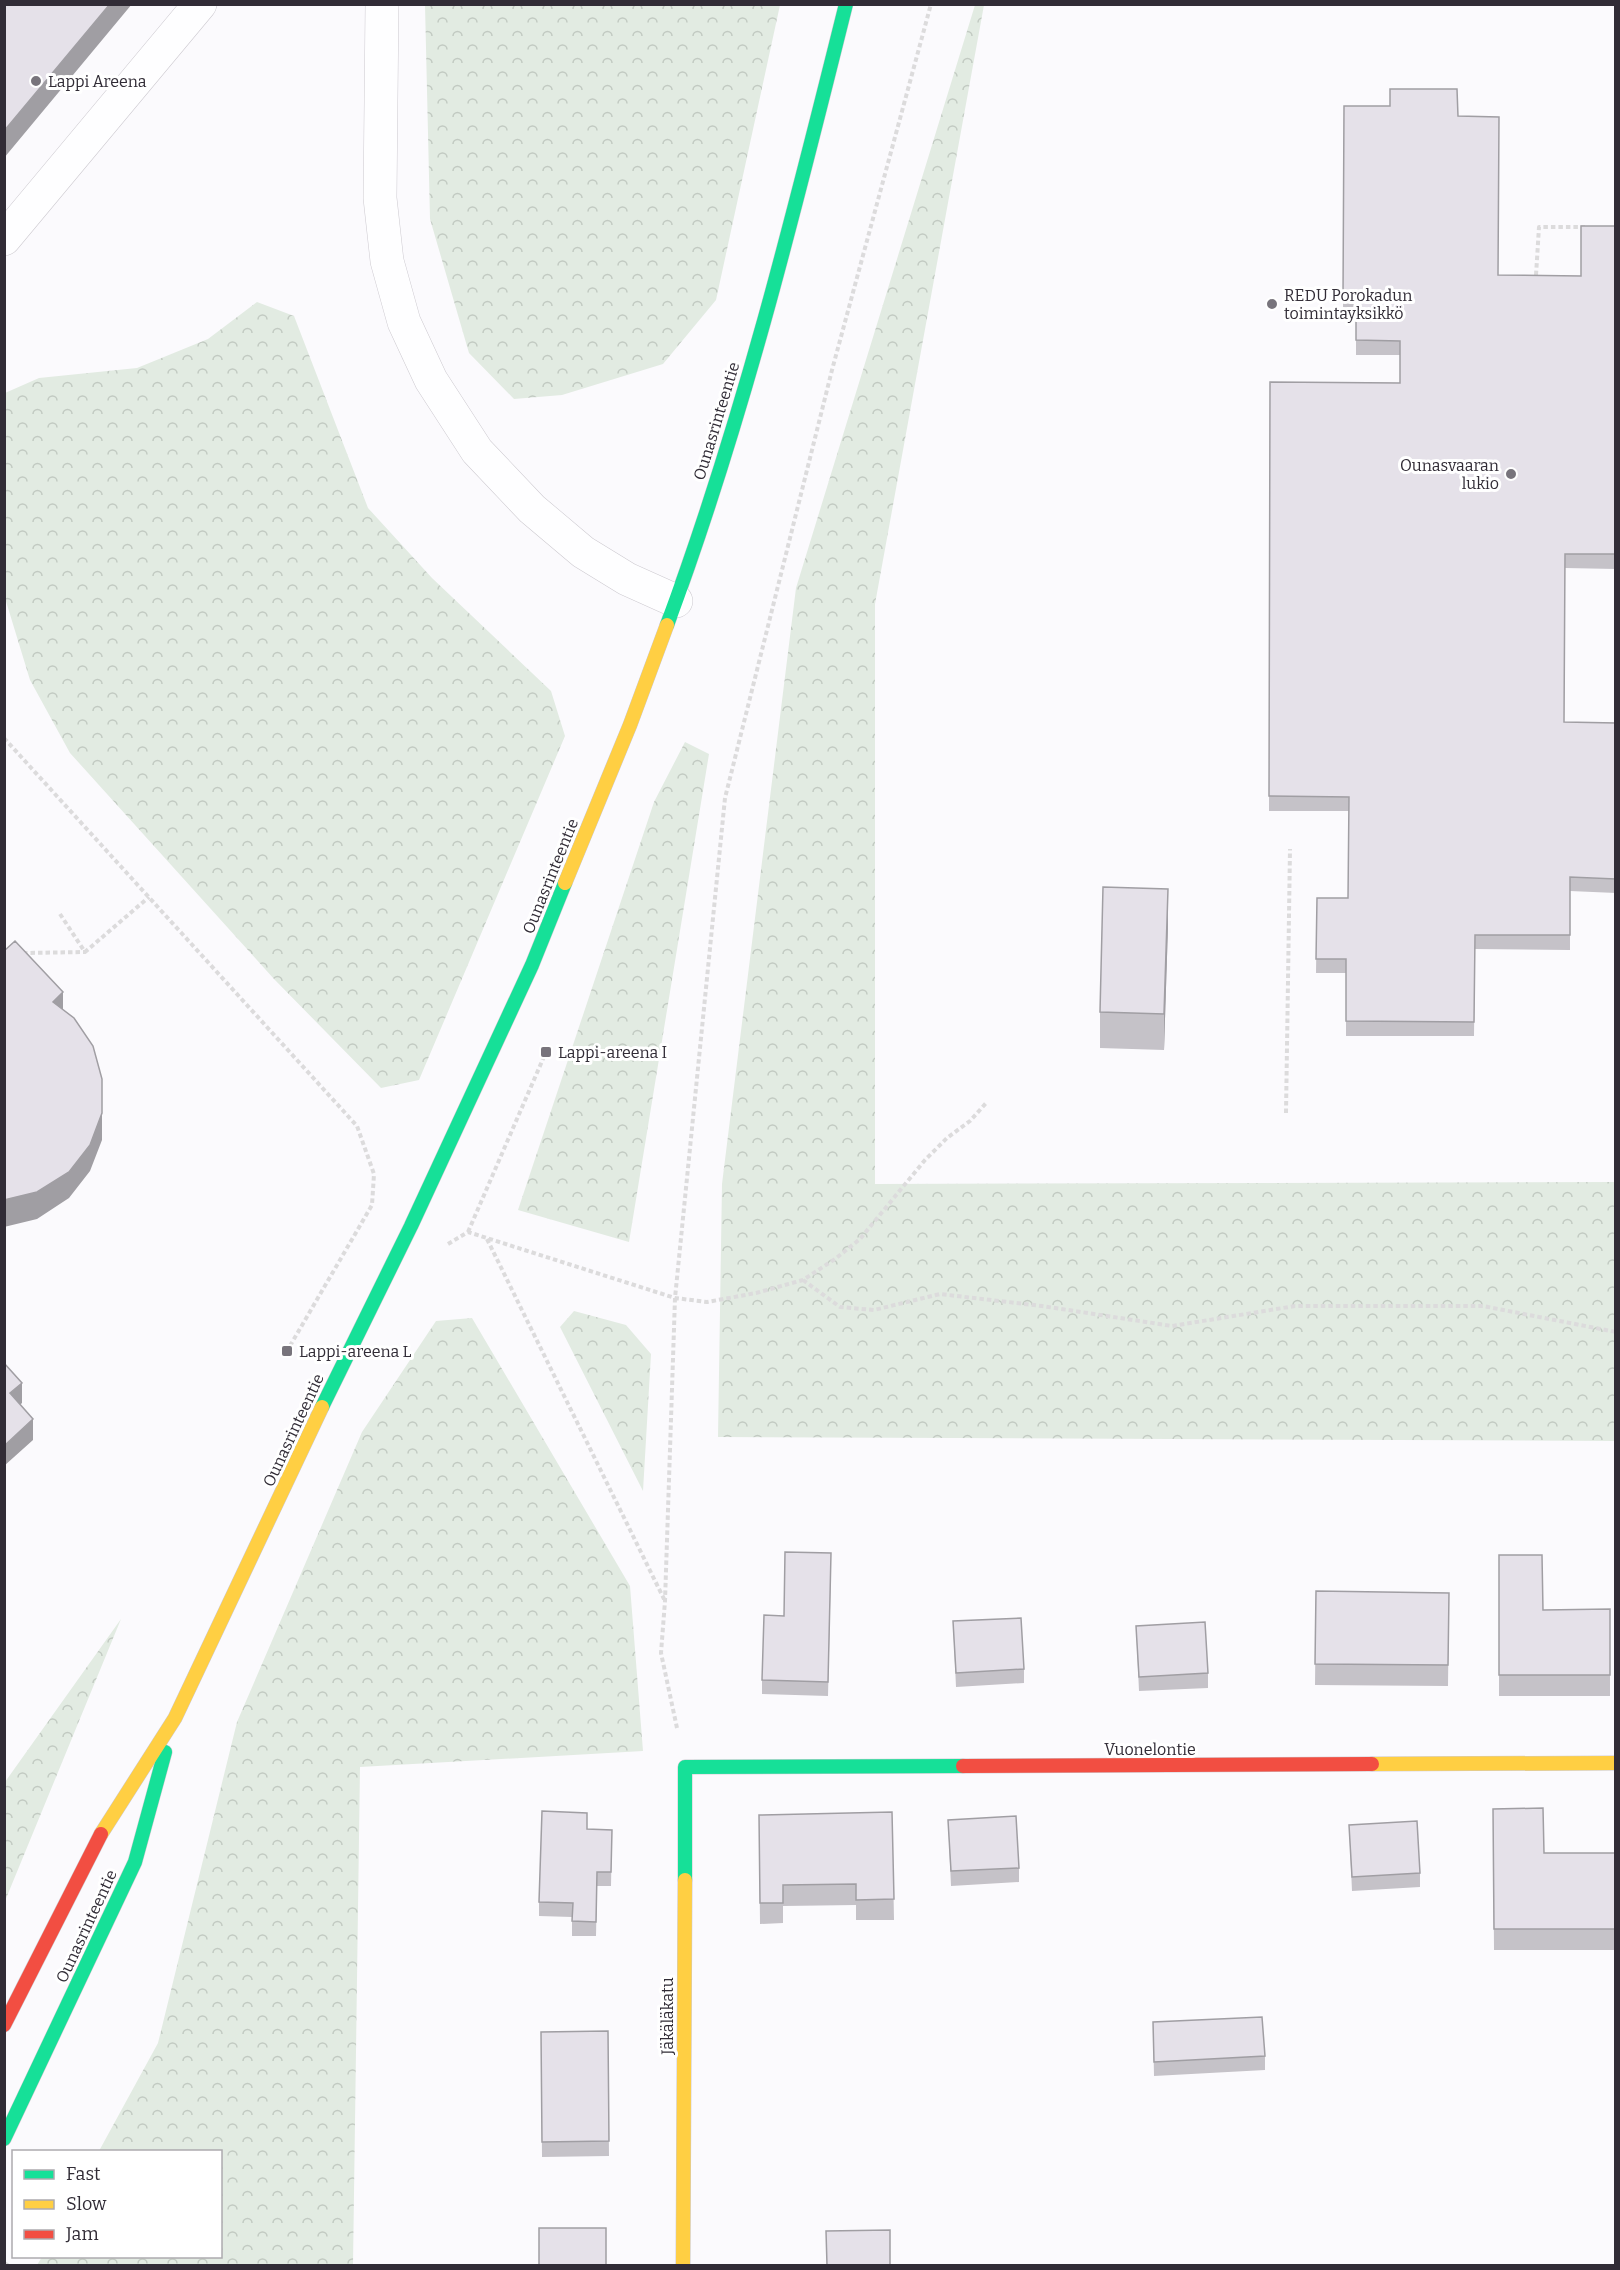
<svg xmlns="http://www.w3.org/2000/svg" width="1620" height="2270" viewBox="0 0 1620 2270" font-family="Bitter,serif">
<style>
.forest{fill:url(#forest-crowns)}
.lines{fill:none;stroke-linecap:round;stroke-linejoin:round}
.street-casing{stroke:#cdcad0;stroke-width:34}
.fast-casing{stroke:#cdcad0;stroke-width:15}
.slow-casing{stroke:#cdcad0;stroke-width:15}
.jam-casing{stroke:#cdcad0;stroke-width:15}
.path{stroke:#dcdbdc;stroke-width:4;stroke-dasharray:4.5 3;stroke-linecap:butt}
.street{stroke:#fefeff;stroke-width:33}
.fast{stroke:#16e098;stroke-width:14}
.slow{stroke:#ffcf43;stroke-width:14}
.jam{stroke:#f24e42;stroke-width:14}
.wall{fill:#c5c2c8}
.shaded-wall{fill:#a09ea3}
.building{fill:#e5e1e9;stroke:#a09ea3;stroke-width:1.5}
.poi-dot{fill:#78747c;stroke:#fff;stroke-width:2}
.labels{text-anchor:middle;stroke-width:6;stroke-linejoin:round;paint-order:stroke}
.poi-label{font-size:16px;fill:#312c36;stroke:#fff;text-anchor:start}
.street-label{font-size:16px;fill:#312c36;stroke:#fff}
</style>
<defs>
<pattern id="forest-crowns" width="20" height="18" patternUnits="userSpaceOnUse" patternTransform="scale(1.5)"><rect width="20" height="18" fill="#e2ebe2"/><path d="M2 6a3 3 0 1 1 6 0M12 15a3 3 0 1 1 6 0" fill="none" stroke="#c2cac2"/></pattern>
</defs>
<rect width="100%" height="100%" fill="#fbfafd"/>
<!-- forest -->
<path class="forest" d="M 425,5 L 780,5 L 716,300 L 663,364 L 562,395 L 514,399 L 469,353 L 430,219 Z
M 975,5 L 984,5 L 875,604 L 875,1184 L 1615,1182 L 1615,1441 L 718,1437 L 722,1184 L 796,588 Z
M 257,302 L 294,316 L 368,508 L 432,578 L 551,691 L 565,736 L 419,1080 L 381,1088 L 274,979 L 70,753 L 30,680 L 5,598 L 5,393 L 39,378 L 137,368 L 208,339 Z
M 685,742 L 709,754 L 629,1242 L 518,1210 L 654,802 Z
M 574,1311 L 626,1325 L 651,1354 L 643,1491 L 560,1327 Z
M 472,1318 L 630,1586 L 643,1751 L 360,1767 L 353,2265 L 37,2265 L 42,2257 L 220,2256 L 220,2152 L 99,2151 L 158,2043 L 237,1722 L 362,1432 L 436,1321 Z
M 121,1619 L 5,1901 L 5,1782 Z"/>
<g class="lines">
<defs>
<path id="street" d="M 382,4 L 380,198 L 387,261 L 404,322 L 431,380 L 477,451 L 532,509 L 583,552 L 627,579 L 676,601
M 4,239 L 200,4"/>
<path id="fast" d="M 667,625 C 742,423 794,213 846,4
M 322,1407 L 411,1226 L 532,965 L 565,883
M 685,1880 L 685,1767 L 963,1766
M 4,2139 L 135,1862 L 165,1752"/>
<path id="slow" d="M 565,883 L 630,725 L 667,625
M 1372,1764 L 1616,1763
M 101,1834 L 175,1718 L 322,1407
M 683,2266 L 685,1880"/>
<path id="jam" d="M 963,1766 L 1372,1764
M 4,2025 L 101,1834"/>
</defs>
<!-- street casing -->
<use href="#street" class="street-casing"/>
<!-- fast casing -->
<use href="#fast" class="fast-casing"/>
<!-- slow casing -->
<use href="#slow" class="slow-casing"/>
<!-- jam casing -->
<use href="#jam" class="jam-casing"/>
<!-- path -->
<path class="path" d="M 1536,275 L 1539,227 L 1585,227
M 4,738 L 357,1126 L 374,1174 L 372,1205 L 287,1351
M 60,914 L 85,952 L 149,897
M 23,953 L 85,952
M 1286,1113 L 1290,849
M 468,1232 L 546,1052
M 487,1239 L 664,1599
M 448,1244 L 468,1232 L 675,1298 L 707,1302 L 756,1293 L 803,1280 L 835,1259 L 860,1239 L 925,1160 L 947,1138 L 970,1121 L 987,1102
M 803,1280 L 840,1307 L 874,1310 L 940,1294 L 1042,1306 L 1172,1326 L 1295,1306 L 1483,1306 L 1616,1332
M 677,1728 L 661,1653 L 665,1601 L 675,1298 L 725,798 L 832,370 L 931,4
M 4,2263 L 9,2266"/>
<!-- street -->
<use href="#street" class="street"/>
<!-- fast -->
<use href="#fast" class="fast"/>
<!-- slow -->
<use href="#slow" class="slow"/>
<!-- jam -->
<use href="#jam" class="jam"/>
</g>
<!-- wall -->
<path class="wall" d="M 1344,106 L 1458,116 L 1498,275 L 1581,276 L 1616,226 L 1616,569 L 1565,568 L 1564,722 L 1616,723 L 1616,893 L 1570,891 L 1570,950 L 1475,949 L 1474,1036 L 1346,1036 L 1346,973 L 1316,973 L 1317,898 L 1348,898 L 1349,811 L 1269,811 L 1270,382 L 1400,383 L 1400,355 L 1356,355 L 1356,312 L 1343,312 Z
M 1168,926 L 1164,1050 L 1100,1048 L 1100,1012 Z
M 1499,1555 L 1543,1610 L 1610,1609 L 1610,1696 L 1499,1696 Z
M 831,1567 L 828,1696 L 762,1694 L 762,1680 L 784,1616 Z
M 1316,1591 L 1449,1593 L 1448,1686 L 1315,1685 Z
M 953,1621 L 1024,1669 L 1024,1683 L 956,1687 Z
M 1136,1626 L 1208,1673 L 1208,1688 L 1139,1691 Z
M 1493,1809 L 1544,1853 L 1616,1853 L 1616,1950 L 1494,1950 Z
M 892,1812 L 894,1920 L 856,1920 L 856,1905 L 783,1906 L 783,1923 L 760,1924 L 759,1815 Z
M 948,1820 L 1019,1868 L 1019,1882 L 951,1886 Z
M 1349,1825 L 1420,1873 L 1420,1887 L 1352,1891 Z
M 587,1829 L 612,1830 L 611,1886 L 597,1886 L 596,1936 L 572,1936 L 572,1917 L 539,1916 L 539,1902 Z
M 1153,2022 L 1265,2056 L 1265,2070 L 1154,2076 Z
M 608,2031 L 609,2156 L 542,2157 L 541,2032 Z"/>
<!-- shaded-wall -->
<path class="shaded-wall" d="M 110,4 L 132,4 L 4,158 L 4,131 Z
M 1168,889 L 1168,926 L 1164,1050 L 1164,1014 Z
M 63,992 L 63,1019 L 53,1002 Z
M 102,1079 L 102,1140 L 90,1171 L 69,1198 L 37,1219 L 4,1227 L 4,1200 Z
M 22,1383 L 22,1403 L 10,1414 L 10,1393 Z
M 33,1419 L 33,1440 L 4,1466 L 4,1446 Z"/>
<!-- building -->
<path class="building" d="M 4,4 L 110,4 L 4,131 Z
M 1390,89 L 1457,89 L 1458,116 L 1499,117 L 1498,275 L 1581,276 L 1581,226 L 1616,226 L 1616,554 L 1565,554 L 1564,722 L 1616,723 L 1616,879 L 1570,877 L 1570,935 L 1475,935 L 1474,1022 L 1346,1021 L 1346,959 L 1316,959 L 1317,898 L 1348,898 L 1349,797 L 1269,796 L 1270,382 L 1400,383 L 1400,341 L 1356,340 L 1356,297 L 1343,297 L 1344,106 L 1390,106 Z
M 1103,887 L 1168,889 L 1164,1014 L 1100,1012 Z
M 15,941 L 63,992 L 53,1002 L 74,1018 L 93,1046 L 102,1079 L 102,1113 L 90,1145 L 69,1172 L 37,1192 L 4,1200 L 4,951 Z
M 4,1363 L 22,1383 L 10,1393 L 33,1419 L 4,1446 Z
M 785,1552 L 831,1553 L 828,1682 L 762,1680 L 764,1615 L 784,1616 Z
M 1499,1555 L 1542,1555 L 1543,1610 L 1610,1609 L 1610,1675 L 1499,1675 Z
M 1316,1591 L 1449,1593 L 1448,1665 L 1315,1664 Z
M 1021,1618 L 1024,1669 L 956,1673 L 953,1621 Z
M 1205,1622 L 1208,1673 L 1139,1677 L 1136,1626 Z
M 1543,1808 L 1544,1853 L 1616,1853 L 1616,1929 L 1494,1929 L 1493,1809 Z
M 542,1811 L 587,1813 L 587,1829 L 612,1830 L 611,1872 L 597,1872 L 596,1922 L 572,1921 L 573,1903 L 539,1902 Z
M 892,1812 L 894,1899 L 856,1900 L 856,1884 L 783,1885 L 783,1903 L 760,1903 L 759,1815 Z
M 1016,1816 L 1019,1868 L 951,1871 L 948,1820 Z
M 1417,1821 L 1420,1873 L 1352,1877 L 1349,1825 Z
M 1262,2017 L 1265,2056 L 1154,2062 L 1153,2022 Z
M 608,2031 L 609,2141 L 542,2142 L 541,2032 Z
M 539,2228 L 606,2228 L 606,2265 L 539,2265 Z
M 890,2230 L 890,2265 L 827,2265 L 826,2231 Z"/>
<!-- markers -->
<g class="poi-dot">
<circle cx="36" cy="81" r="6"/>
<circle cx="1272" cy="304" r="6"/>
<circle cx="1511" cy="474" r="6"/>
<rect x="540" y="1046" width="12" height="12" rx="3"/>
<rect x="281" y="1345" width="12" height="12" rx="3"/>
</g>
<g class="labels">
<!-- poi labels -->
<g class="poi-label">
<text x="48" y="87">Lappi Areena</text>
<text x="1284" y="301">REDU Porokadun<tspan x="1284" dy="18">toimintayksikkö</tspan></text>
<text x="1499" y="471" text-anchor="end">Ounasvaaran<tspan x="1499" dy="18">lukio</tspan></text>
<text x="558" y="1058">Lappi-areena I</text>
<text x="299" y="1357">Lappi-areena L</text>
</g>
<!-- street labels -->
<g class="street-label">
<text transform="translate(716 421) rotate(-73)" y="6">Ounasrinteentie</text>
<text transform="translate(550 876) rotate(-68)" y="6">Ounasrinteentie</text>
<text transform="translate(293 1430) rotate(-65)" y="6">Ounasrinteentie</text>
<text x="1150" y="1755">Vuonelontie</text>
<text transform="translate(86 1926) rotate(-65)" y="6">Ounasrinteentie</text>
<text transform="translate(667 2016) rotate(-90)" y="6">Jäkäläkatu</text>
</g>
</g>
<!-- border -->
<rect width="1620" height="2270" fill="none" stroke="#312c36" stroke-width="12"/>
<!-- legend -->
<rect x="12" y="2150" width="210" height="108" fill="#ffffff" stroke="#adabaf" stroke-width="1.5"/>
<rect x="24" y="2170" width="30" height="9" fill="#16e098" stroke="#adabaf" stroke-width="1.5"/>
<text x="66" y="2180" font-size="18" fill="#312c36">Fast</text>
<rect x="24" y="2200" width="30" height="9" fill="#ffcf43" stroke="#adabaf" stroke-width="1.5"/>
<text x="66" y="2210" font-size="18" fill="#312c36">Slow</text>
<rect x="24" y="2230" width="30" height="9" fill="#f24e42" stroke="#adabaf" stroke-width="1.5"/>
<text x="66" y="2240" font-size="18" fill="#312c36">Jam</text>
</svg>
